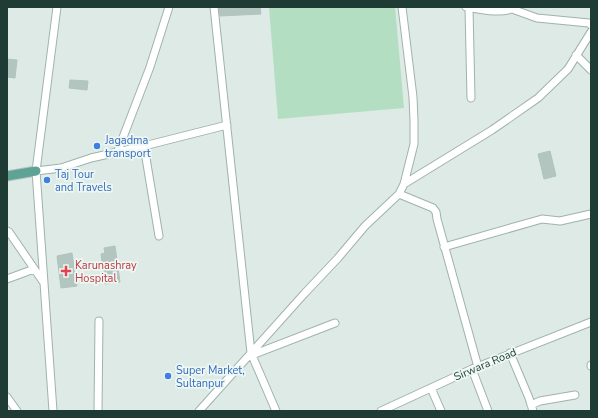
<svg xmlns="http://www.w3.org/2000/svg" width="598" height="418" viewBox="0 0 598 418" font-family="'Nunito Sans',sans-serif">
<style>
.green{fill:#b4dec1}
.building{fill:#b2c5be;stroke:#afc4bd}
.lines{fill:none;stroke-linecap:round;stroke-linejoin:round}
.minor-casing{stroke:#a0b2ac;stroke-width:9}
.major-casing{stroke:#bcc4c2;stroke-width:11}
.minor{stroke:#fff;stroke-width:7}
.major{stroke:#5ea396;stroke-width:9}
.shop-dot{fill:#3f7fe0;stroke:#edf7f3;stroke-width:1.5}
.health-dot{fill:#e0444e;stroke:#edf7f3;stroke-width:1.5}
.labels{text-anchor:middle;stroke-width:3.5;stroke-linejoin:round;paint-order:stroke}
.shop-label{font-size:11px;fill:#366cbe;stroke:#edf7f3;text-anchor:start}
.health-label{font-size:11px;fill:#be3a42;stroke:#edf7f3;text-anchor:start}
.street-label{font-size:11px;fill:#1e3b34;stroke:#edf7f3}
</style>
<rect width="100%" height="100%" fill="#ddeae5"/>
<!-- green -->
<path class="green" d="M 269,7 L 395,7 L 404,108 L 278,119 Z"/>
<!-- building -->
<path class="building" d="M 219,7 L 260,7 L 261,14 L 220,16 Z
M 7,59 L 17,60 L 15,78 L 7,77 Z
M 70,80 L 88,81 L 87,90 L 69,88 Z
M 550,151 L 556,176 L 544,179 L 538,154 Z
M 115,246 L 120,282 L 105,284 L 101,254 L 105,253 L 104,248 Z
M 72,253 L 77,286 L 61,288 L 57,256 Z"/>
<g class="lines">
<defs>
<path id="minor" d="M 214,7 L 251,353 L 276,411
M 466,7 C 478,9 505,15 515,7
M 469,8 L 471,98
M 512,9 L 537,18 L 589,23 L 591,25
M 576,55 L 591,70
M 144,146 L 159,236
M 117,153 L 150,67 L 169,7
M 36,171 L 61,168 L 91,158 L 144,146 L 227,125
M 404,184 L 492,130 L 538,98 L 568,69 L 591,32
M 399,194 L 433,208 L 436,212 L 437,219 L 478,367
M 7,231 L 9,232 L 44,283 L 53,411
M 444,247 L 542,219 L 560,221 L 591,214
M 7,279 L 34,269
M 44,283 L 36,171 L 57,7
M 510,353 L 529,398 L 533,411
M 252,355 L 335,323
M 591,366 L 591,365
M 472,369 L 488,411
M 431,388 L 441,411
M 7,397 L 17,411
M 531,405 L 540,401 L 575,395
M 98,411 L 99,321
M 199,411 L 304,294 L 338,258 L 365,226 L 399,194 L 404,184 L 414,144 L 414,121 L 413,97 L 402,7
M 381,411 L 472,369 L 591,322"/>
<path id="major" d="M 7,176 L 36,171"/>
</defs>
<!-- minor casing -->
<use href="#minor" class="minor-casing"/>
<!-- major casing -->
<use href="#major" class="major-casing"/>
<!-- minor -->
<use href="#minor" class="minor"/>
<!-- major -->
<use href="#major" class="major"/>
</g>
<!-- markers -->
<g class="shop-dot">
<circle cx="97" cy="146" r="4"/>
<circle cx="47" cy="180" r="4"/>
<circle cx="168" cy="376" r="4"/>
</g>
<path class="health-dot" d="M64 265h4v4h4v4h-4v4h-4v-4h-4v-4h4z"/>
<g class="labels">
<!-- shop labels -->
<g class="shop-label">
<text x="105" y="144">Jagadma<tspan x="105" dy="13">transport</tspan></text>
<text x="55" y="178">Taj Tour<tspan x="55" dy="13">and Travels</tspan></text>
<text x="176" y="374">Super Market,<tspan x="176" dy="13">Sultanpur</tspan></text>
</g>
<!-- health labels -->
<g class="health-label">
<text x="75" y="269">Karunashray<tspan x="75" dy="13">Hospital</tspan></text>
</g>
<!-- street labels -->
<g class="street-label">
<text transform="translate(485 364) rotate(-23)" y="4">Sirwara Road</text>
</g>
</g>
<!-- border -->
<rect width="598" height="418" fill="none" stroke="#1e3b34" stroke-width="16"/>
</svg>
